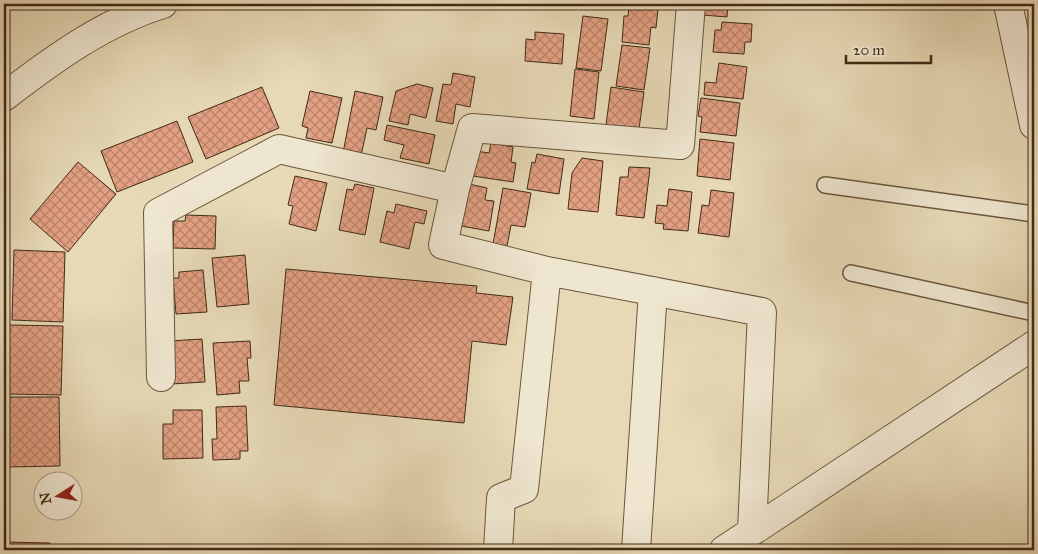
<svg xmlns="http://www.w3.org/2000/svg" width="1038" height="554" viewBox="0 0 1038 554" font-family="'IM FELL Great Primer',serif">
<style>
.building{fill:url(#building-cross-hatch);stroke:#402b14}
.lines{fill:none;stroke-linecap:round;stroke-linejoin:round}
.service-casing{stroke:#6a563c;stroke-width:18}
.minor-casing{stroke:#6a563c;stroke-width:30}
.service{stroke:#efe6d0;stroke-width:15}
.minor{stroke:#efe6d0;stroke-width:28}
</style>
<defs>
<pattern id="building-cross-hatch" width="8" height="8" patternUnits="userSpaceOnUse" patternTransform="scale(1.25)"><rect width="8" height="8" fill="#e4a083"/><path d="M0 0l8 8M0 8l8-8" fill="none" stroke="#ba836a"/></pattern>
</defs>
<rect width="100%" height="100%" fill="#e7d9b6"/>
<filter id="stains"><feTurbulence type="fractalNoise" baseFrequency=".004" numOctaves="4"/><feColorMatrix values="0 0 0 0 .2 0 0 0 0 .09 0 0 0 0 .02 0 0 0 .5 -.17"/></filter>
<radialGradient id="worn" r=".72"><stop offset=".6" stop-color="#630" stop-opacity="0"/><stop offset="1" stop-color="#630" stop-opacity=".3"/></radialGradient>
<!-- building -->
<path class="building" d="M 704,4 L 728,4 L 727,17 L 703,15 Z
M 629,6 L 658,9 L 656,28 L 651,27 L 649,45 L 622,42 L 624,16 L 628,16 Z
M 583,16 L 608,19 L 601,71 L 576,68 Z
M 722,22 L 752,24 L 751,42 L 745,42 L 744,54 L 713,52 L 715,30 L 721,30 Z
M 535,32 L 564,34 L 562,64 L 525,61 L 526,39 L 535,40 Z
M 622,45 L 650,48 L 644,90 L 616,86 Z
M 719,63 L 747,67 L 743,99 L 704,95 L 705,82 L 716,83 Z
M 575,69 L 599,72 L 594,119 L 570,116 Z
M 453,73 L 475,77 L 470,107 L 456,104 L 453,124 L 436,121 L 443,84 L 451,85 Z
M 417,84 L 433,88 L 426,118 L 410,114 L 408,125 L 389,121 L 396,91 Z
M 262,87 L 279,128 L 206,159 L 188,117 Z
M 611,87 L 644,92 L 639,129 L 606,125 Z
M 310,91 L 342,98 L 332,143 L 306,138 L 308,128 L 302,126 Z
M 355,91 L 383,97 L 376,130 L 367,128 L 361,156 L 343,153 Z
M 701,98 L 740,103 L 736,136 L 700,132 L 702,117 L 698,116 Z
M 177,121 L 193,162 L 117,192 L 101,151 Z
M 387,125 L 435,135 L 429,164 L 400,158 L 404,145 L 384,140 Z
M 700,139 L 734,143 L 730,180 L 697,176 Z
M 491,143 L 513,147 L 511,162 L 516,163 L 513,182 L 473,176 L 476,151 L 489,153 Z
M 537,154 L 564,159 L 559,194 L 527,189 L 532,162 L 535,163 Z
M 582,158 L 603,161 L 598,212 L 568,209 L 572,173 Z
M 78,162 L 116,194 L 68,252 L 30,219 Z
M 629,167 L 650,168 L 644,218 L 616,215 L 620,177 L 628,177 Z
M 295,176 L 327,183 L 316,231 L 289,224 L 293,206 L 288,205 Z
M 355,184 L 374,188 L 365,235 L 339,230 L 347,189 L 353,190 Z
M 469,184 L 487,188 L 485,200 L 494,201 L 489,231 L 461,226 Z
M 503,188 L 531,193 L 525,227 L 511,225 L 507,246 L 493,244 Z
M 669,189 L 692,192 L 688,231 L 663,229 L 664,224 L 655,223 L 657,205 L 667,206 Z
M 711,190 L 734,193 L 729,237 L 698,233 L 702,205 L 709,206 Z
M 396,204 L 427,211 L 424,224 L 415,222 L 409,249 L 380,242 L 387,211 L 394,213 Z
M 186,215 L 216,216 L 215,249 L 173,248 L 174,221 L 185,221 Z
M 14,250 L 65,252 L 63,322 L 12,320 Z
M 245,255 L 249,304 L 217,307 L 212,258 Z
M 286,269 L 477,286 L 476,293 L 513,297 L 506,345 L 472,341 L 464,423 L 274,405 Z
M 203,270 L 207,312 L 176,314 L 173,278 L 179,278 L 179,272 Z
M 9,325 L 63,326 L 61,395 L 8,394 Z
M 202,339 L 205,382 L 171,384 L 169,341 Z
M 250,341 L 251,358 L 247,358 L 249,381 L 239,381 L 240,393 L 217,395 L 213,343 Z
M 5,397 L 59,397 L 60,466 L 6,467 Z
M 246,406 L 248,451 L 240,451 L 240,459 L 213,460 L 212,439 L 217,439 L 216,407 Z
M 173,410 L 202,410 L 203,458 L 163,459 L 163,424 L 173,424 Z
M 4,542 L 50,543 L 50,550 L 4,550 Z"/>
<g class="lines">
<defs>
<path id="service" d="M 825,185 L 1034,214
M 851,273 L 1034,313"/>
<path id="minor" d="M 691,4 L 680,145 L 472,128 L 455,189 L 443,245 L 547,271 L 762,312 L 752,530
M 1008,4 L 1034,125
M 4,97 C 52,60 104,22 163,4
M 161,377 L 158,213 L 279,149 L 455,189
M 498,550 L 501,498 L 524,489 L 547,271
M 636,550 L 653,291
M 724,550 L 1034,345"/>
</defs>
<!-- service casing -->
<use href="#service" class="service-casing"/>
<!-- minor casing -->
<use href="#minor" class="minor-casing"/>
<!-- service -->
<use href="#service" class="service"/>
<!-- minor -->
<use href="#minor" class="minor"/>
</g>
<!-- margin -->
<rect width="1038" height="554" fill="none" stroke="#e7d9b6" stroke-width="20"/>
<rect x="5" y="5" width="1028" height="544" fill="none" stroke="#402b14" stroke-width="2.5"/>
<rect x="10" y="10" width="1018" height="534" fill="none" stroke="#402b14"/>
<!-- north arrow -->
<g transform="translate(58 496) rotate(259)"><circle r="24" fill="#efe6d0" stroke="#a99b85"/>
<path d="M0-4L9 19L0 12L-9 19Z" fill="#8f2418"/>
<text y="-8" font-size="14" font-weight="bold" text-anchor="middle" fill="#402b14">N</text>
</g>
<!-- scale -->
<path d="M846 55v8h85v-8" fill="none" stroke="#402b14" stroke-width="2.5"/>
<text x="853" y="55" font-size="15" fill="#402b14" stroke="#efe6d0" stroke-width="4" paint-order="stroke">20 m</text>
<rect width="100%" height="100%" filter="url(#stains)"/>
<rect width="100%" height="100%" fill="url(#worn)"/>
</svg>
